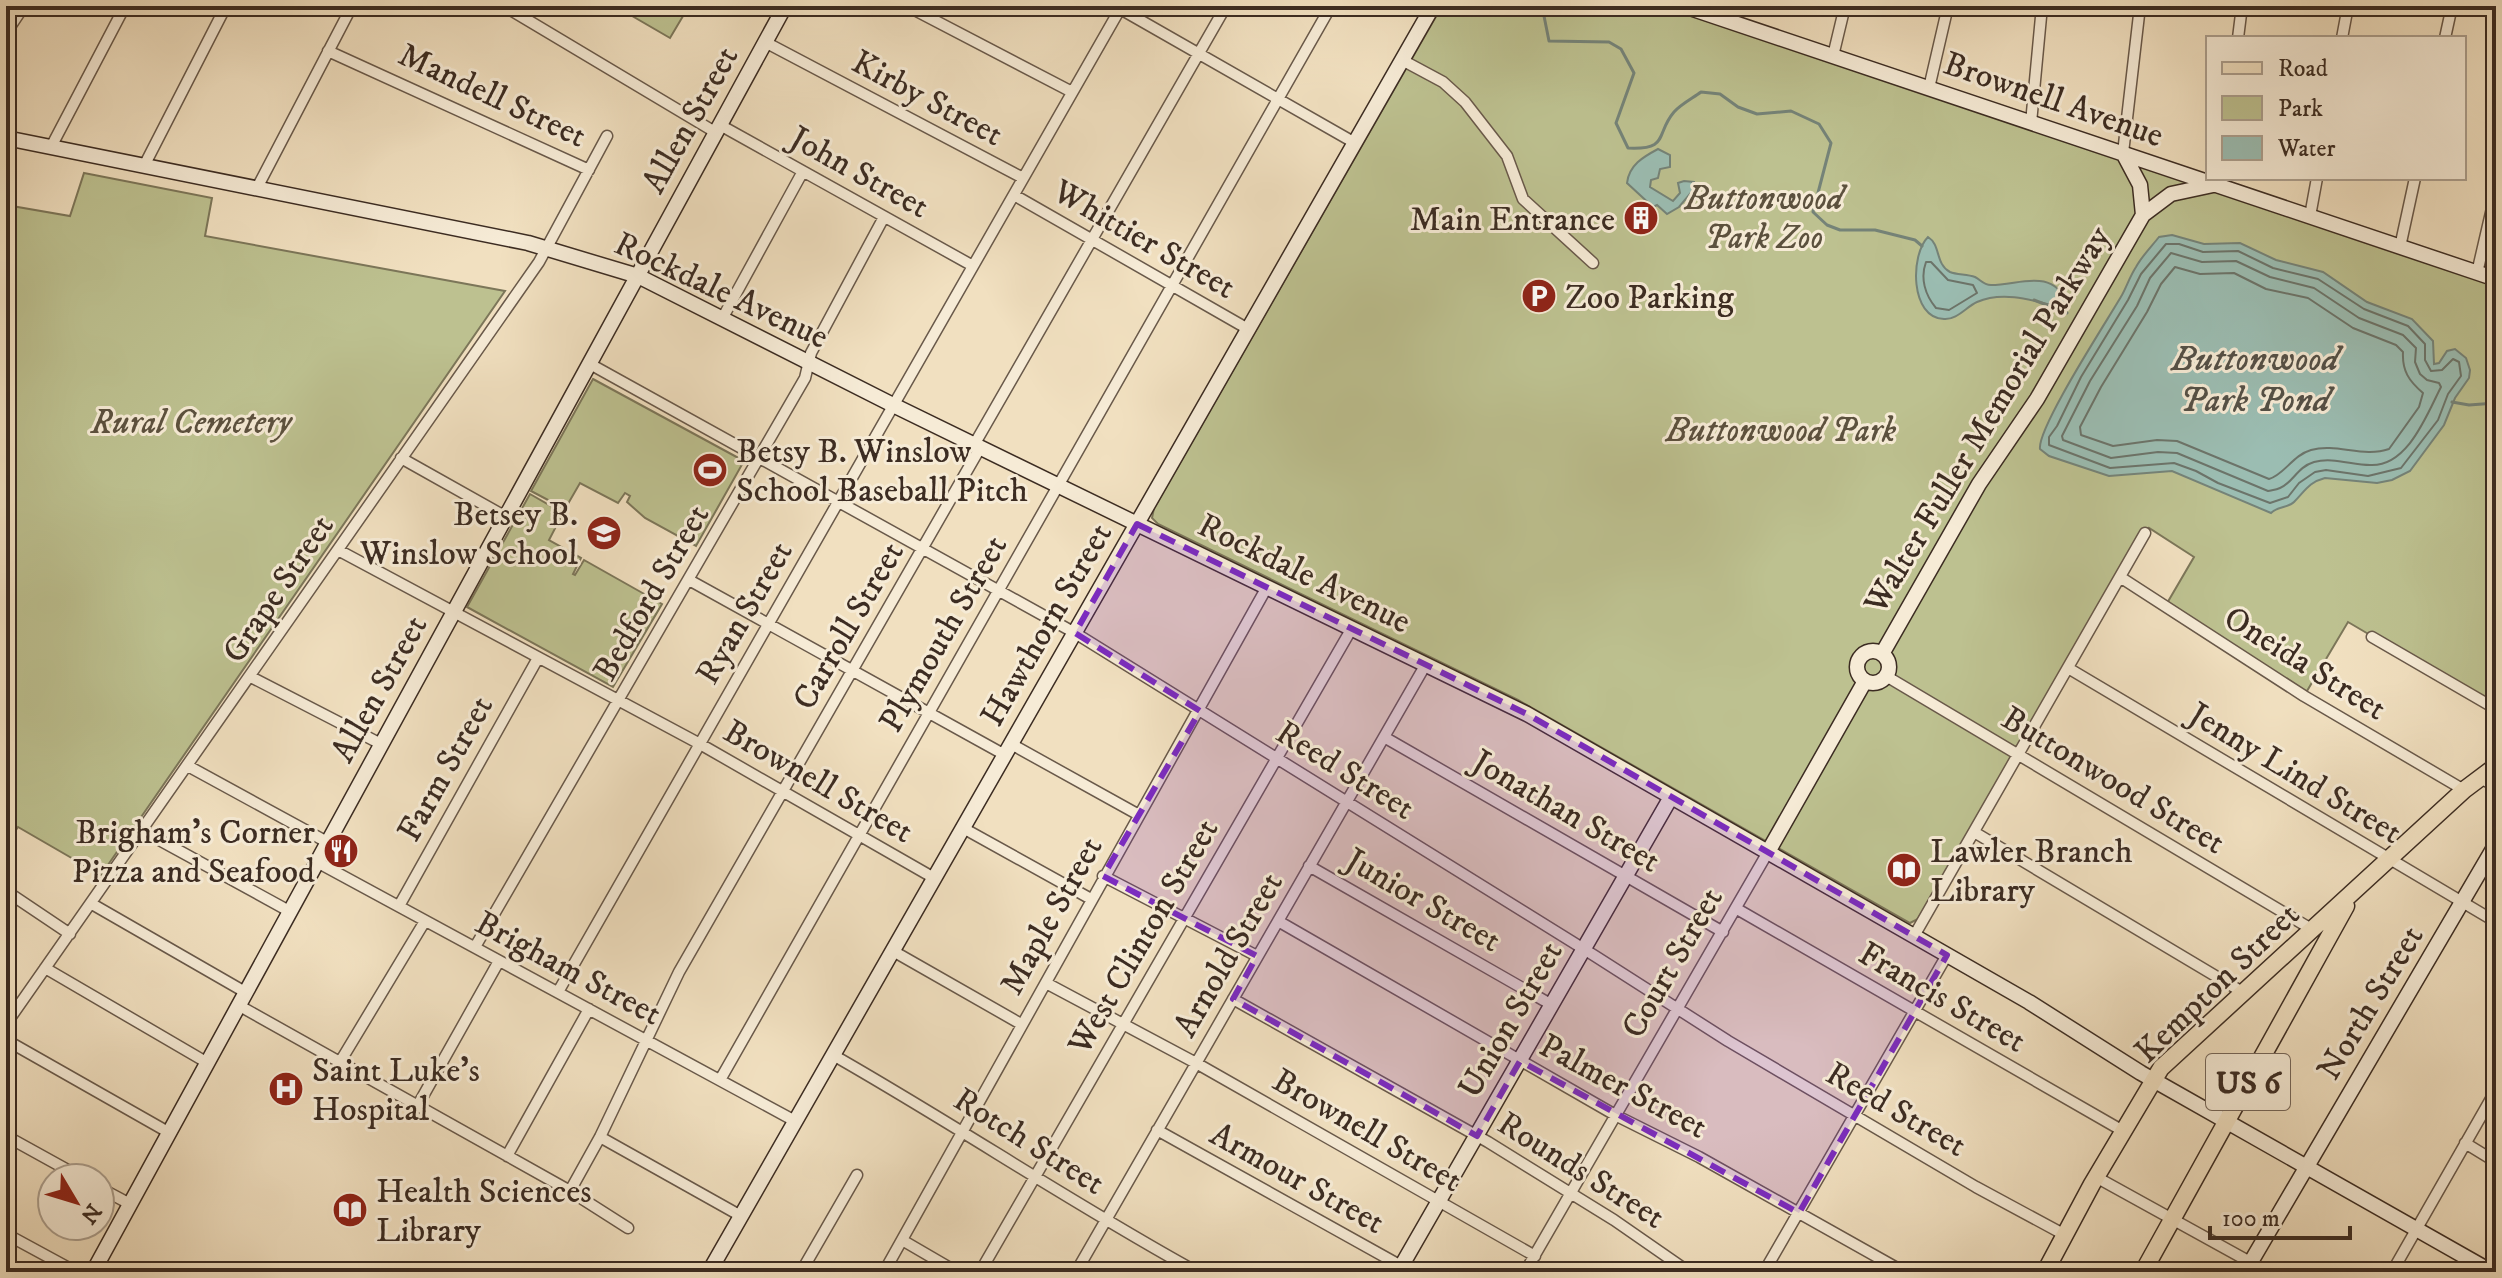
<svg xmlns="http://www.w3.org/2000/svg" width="2502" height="1278" viewBox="0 0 2502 1278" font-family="'IM FELL DW Pica',serif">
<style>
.green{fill:#bdc190;stroke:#7c7659;stroke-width:2}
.water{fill:#9bbdb2;stroke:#758378;stroke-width:2}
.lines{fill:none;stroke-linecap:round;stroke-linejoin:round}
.shore{stroke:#6c746a;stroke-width:2}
.stream{stroke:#758378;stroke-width:3}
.street-casing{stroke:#69594a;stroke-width:13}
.secondary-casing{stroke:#3c2c22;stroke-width:17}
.primary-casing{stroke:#3c2c22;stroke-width:19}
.street{stroke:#f6ebd6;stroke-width:10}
.secondary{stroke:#f6ebd6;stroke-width:14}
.primary{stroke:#f1e0c0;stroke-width:16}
.marked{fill:#7b2cbf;fill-opacity:0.2;stroke:#7b2cbf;stroke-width:6;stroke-dasharray:16 10;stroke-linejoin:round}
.labels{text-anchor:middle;stroke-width:6;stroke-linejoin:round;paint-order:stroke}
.shield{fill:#f6ebd6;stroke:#746558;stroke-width:2}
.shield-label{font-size:32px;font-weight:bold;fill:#3c2c22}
.street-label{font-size:34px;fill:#3c2c22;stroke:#f6ebd6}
.park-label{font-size:34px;font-style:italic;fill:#5c513e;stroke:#f6ebd6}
.poi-label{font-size:34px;fill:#3c2c22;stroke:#f6ebd6;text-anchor:start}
.water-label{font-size:36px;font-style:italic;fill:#545046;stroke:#f6ebd6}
</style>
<rect width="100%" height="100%" fill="#f1e0c0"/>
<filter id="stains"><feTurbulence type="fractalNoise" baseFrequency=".0025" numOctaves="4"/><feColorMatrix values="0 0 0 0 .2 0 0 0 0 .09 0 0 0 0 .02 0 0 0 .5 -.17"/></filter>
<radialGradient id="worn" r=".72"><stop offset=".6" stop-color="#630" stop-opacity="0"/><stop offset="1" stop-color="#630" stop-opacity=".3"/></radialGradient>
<!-- green -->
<path class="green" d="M 615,6 L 689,6 L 670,38 Z
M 1442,6 L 1667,6 L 2496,285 L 2496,709 L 2348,622 L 2304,696 L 2166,605 L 2194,557 L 2149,528 L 1918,919 L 1910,923 L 1518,700 L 1158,524 L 1152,518 L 1154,508 Z
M 84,173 L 212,198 L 205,236 L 505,291 L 101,875 L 18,827 L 6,845 L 6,205 L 70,216 Z
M 593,379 L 744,461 L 696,546 L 645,518 L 627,502 L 630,496 L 625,493 L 618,503 L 580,483 L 565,509 L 531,491 Z
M 530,494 L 563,513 L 549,540 L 581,558 L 573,574 L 575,575 L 584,560 L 662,604 L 613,687 L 467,607 Z"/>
<!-- water -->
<path class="water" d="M 1658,149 L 1670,155 L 1670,167 L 1660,169 L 1658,178 L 1651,180 L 1650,187 L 1673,201 L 1680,193 L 1678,183 L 1684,181 L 1694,182 L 1695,188 L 1679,207 L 1667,214 L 1657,205 L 1653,207 L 1627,183 C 1629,165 1643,157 1658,149 Z
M 2172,235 L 2204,244 L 2240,243 L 2276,260 L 2323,272 L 2367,302 L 2412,319 L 2433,341 L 2434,364 L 2439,363 L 2447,351 L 2455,349 L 2466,358 L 2470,370 L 2469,378 L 2455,398 L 2444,425 L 2410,471 L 2392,480 L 2377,483 L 2325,478 C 2309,482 2305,491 2294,502 C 2288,508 2278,506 2271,513 L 2172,471 L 2109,476 L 2049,456 L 2040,449 C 2037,428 2107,321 2122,295 C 2127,286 2130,276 2136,267 C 2142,256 2151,247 2159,237 Z
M 1928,237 C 1941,245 1935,264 1950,272 C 1957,275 1967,274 1975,277 C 1981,280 1983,285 1991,285 C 2021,285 2049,267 2069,303 L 2062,308 C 2035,301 2004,290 1977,302 C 1966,307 1957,320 1944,319 C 1910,318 1910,255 1928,237 Z"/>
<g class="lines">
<!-- shore -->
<path class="shore" d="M 2166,244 L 2179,244 L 2203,252 L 2238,251 L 2273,268 L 2318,279 L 2364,309 L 2408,326 L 2425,344 L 2425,360 L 2431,371 L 2442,370 L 2453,359 L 2459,362 L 2461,376 L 2448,394 L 2438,420 L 2401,468 L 2368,476 L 2326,470 L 2315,472 L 2299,483 L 2288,497 L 2270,503 L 2218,483 L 2196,471 L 2174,463 L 2110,468 L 2049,445 L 2049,437 L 2057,426 L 2081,377 L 2128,300 L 2141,274 Z
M 2171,253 L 2202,262 L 2236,261 L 2270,277 L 2314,288 L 2359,318 L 2403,335 L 2416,348 L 2415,362 L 2420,374 L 2427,380 L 2439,383 L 2441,387 C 2427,414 2408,467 2370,465 C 2352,465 2333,457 2314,462 C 2297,467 2293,483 2280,488 C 2276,490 2272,490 2268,491 L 2177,453 L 2158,452 L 2111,458 L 2063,440 L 2062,436 L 2090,381 L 2137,306 L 2150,278 Z
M 1926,262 L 1931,262 L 1948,280 L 1973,285 L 1977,293 L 1949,310 L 1936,308 C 1925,295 1920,278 1926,262 Z
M 2175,267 L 2200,274 L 2234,273 L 2266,289 L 2308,298 L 2353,328 L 2396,345 L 2403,352 C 2402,371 2409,381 2423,393 L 2419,407 L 2389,449 C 2363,458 2337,443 2311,450 C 2293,455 2284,475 2269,479 L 2177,441 L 2157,440 L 2113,446 L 2081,435 L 2080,427 L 2101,387 L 2147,312 L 2161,284 Z"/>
<!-- stream -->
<path class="stream" d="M 1542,6 L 1549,41 L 1609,42 L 1621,49 L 1634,73 L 1616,123 L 1628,148 C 1670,150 1655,134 1674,112 C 1681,104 1693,98 1701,92 L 1720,94 L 1738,107 L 1757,114 L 1791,111 L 1819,124 L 1831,143 L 1813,212 L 1827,225 L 1840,230 L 1875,230 L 1915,240 L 1922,246
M 2034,300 L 2067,313
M 2452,402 L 2469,405 L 2496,403"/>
<defs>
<path id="street" d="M 504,6 L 715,132
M 907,6 L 1072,92
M 1117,7 L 1355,143
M 1731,22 L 1735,6
M 6,33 L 24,6
M 2238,38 L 2242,6
M 2342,38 L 2348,6
M 2445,38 L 2452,6
M 765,42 L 1023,178
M 328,51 L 589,170
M 1833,56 L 1845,6
M 1402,60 L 1443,82 L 1465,102 L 1507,156 L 1523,199 L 1593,263
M 1929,88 L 1948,6
M 2031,123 L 2042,6
M 720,125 L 973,266
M 51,147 L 125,6
M 2123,153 L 2140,6
M 144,166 L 226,6
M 257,188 L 352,6
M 1014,195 L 1248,329
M 2310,216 L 2317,178
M 2400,247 L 2415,178
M 2477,273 L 2496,191
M 722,319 L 802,173
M 590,364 L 1075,633 L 1595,956 L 1728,1041 L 1976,1187 L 2065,1235
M 974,445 L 1226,6
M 401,458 L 506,517
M 338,550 L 700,744 L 934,878
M 2120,577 L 2304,696 L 2464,790
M 689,580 L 1005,755
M 2372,637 L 2496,709
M 2068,668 L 2496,922
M 1886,676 L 2313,930
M 251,677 L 381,744
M 1384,737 L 1723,932
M 1011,744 L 1139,815
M 188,766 L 327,842
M 2479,777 L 2496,787
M 963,828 L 1091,899
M 143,831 L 289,911
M 1974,832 L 2244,993
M 317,862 L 795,1121
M 1309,866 L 1552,1005
M 1103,876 L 1257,956
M 6,891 L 70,934
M 92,904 L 245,992
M 399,906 L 538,658
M 1737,909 L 2123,1131
M 1278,921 L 1617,1116 L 1699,1157 L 1904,1272
M 1914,936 L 2145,533
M 475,947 L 805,378 L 811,353 L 884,217
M 893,951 L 1021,1024
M 45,968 L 206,1062
M 1046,983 L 1196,1063 L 1535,1256
M 558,992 L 1120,9
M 1233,999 L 1488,1142 L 1614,1220 L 1689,1272
M 238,1005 L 570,1191 L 628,1228
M 6,1024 L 539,262 L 607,136
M 6,1040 L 168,1132
M 833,1055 C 956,1125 1073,1204 1197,1272
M 340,1062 L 425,921
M 720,1080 L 1331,6
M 418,1105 L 499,961
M 1157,1130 L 1412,1272
M 6,1136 L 82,1178
M 600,1137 L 741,1216
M 2465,1143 L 2496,1162
M 507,1156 L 589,1009
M 2096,1177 L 2268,1272
M 100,1188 L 130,1204
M 570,1191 L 600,1137 L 679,972 L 980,448
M 6,1234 L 76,1272
M 902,1240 L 957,1272
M 801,1272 L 857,1175
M 884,1272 L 1267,587
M 980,1272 L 1352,628
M 1076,1272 L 1426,664
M 1525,1272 L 1768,852
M 1764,1272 L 1947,955
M 2392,1272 L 2496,1090"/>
<path id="secondary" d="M 1684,6 L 2496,279
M 6,138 L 528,243 L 638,276 L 893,405 L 1527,714 L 2029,1002 L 2141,1073 L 2492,1272
M 2123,153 L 2140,185 L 2143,215
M1857 667a16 16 0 1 1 32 0a16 16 0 1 1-32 0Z
M 1882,654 L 1979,484 L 2037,399 L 2143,215 L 2171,194 L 2213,185
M 1768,852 L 1865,681
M 93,1272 L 785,6
M 709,1272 L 1433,6
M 1398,1272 L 1671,797
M 2245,1272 L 2496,844"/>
<path id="primary" d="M 2045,1272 L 2092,1184 L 2161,1068 L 2464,790 L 2496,766
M 2143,1272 L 2346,906"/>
</defs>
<!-- street casing -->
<use href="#street" class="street-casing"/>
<!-- secondary casing -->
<use href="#secondary" class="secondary-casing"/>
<!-- primary casing -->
<use href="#primary" class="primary-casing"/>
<!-- street -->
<use href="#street" class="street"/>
<!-- secondary -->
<use href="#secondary" class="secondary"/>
<!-- primary -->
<use href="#primary" class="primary"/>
</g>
<!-- marked area -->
<path class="marked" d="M 1137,524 L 1527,714 L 1947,955 L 1799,1213 L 1520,1061 L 1477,1136 L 1233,999 L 1257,956 L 1103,876 L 1200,711 L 1075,633 Z"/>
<!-- icons -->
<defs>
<symbol id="building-disc" viewBox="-11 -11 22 22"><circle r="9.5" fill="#8f2418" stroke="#f6ebd6"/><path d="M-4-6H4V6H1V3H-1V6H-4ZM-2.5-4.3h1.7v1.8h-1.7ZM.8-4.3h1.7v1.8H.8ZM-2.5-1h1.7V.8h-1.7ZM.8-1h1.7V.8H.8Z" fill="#fff"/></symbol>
<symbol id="parking-disc" viewBox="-11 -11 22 22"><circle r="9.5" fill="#8f2418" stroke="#f6ebd6"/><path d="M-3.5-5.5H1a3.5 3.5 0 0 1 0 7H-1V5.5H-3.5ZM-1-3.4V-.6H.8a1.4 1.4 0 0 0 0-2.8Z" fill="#fff"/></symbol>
<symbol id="stadium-disc" viewBox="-11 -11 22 22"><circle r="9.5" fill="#8f2418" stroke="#f6ebd6"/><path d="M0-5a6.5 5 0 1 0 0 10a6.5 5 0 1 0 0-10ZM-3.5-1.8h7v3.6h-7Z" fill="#fff"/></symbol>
<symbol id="school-disc" viewBox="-11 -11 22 22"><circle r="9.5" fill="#8f2418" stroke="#f6ebd6"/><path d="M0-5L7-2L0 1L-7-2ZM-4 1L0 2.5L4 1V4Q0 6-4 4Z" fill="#fff"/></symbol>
<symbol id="restaurant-disc" viewBox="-11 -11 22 22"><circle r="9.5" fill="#8f2418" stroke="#f6ebd6"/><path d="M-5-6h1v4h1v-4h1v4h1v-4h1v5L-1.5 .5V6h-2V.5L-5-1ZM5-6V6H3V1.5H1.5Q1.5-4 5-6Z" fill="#fff"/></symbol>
<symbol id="library-disc" viewBox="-11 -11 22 22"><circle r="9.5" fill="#8f2418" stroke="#f6ebd6"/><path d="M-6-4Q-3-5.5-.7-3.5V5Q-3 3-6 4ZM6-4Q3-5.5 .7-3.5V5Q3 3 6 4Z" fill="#fff"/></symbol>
<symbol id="hospital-disc" viewBox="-11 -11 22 22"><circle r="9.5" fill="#8f2418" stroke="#f6ebd6"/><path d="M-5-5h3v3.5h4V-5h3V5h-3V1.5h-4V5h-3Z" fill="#fff"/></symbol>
</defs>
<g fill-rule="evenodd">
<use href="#building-disc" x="1621" y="198" width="40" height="40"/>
<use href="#parking-disc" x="1519" y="276" width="40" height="40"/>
<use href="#stadium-disc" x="690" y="450" width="40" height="40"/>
<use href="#school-disc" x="584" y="513" width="40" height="40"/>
<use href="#restaurant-disc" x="321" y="831" width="40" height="40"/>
<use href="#library-disc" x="1884" y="850" width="40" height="40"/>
<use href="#hospital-disc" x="266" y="1069" width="40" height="40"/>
<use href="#library-disc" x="330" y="1190" width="40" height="40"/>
</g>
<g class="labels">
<!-- shield labels -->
<rect class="shield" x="2206" y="1054" width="84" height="56" rx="6"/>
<g class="shield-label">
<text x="2248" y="1093">US 6</text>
</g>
<!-- street labels -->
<g class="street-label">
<text transform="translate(493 94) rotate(25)" y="12">Mandell Street</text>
<text transform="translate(928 97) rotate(28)" y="12">Kirby Street</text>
<text transform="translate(2054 98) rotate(19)" y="12">Brownell Avenue</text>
<text transform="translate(689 119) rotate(-61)" y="12">Allen Street</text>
<text transform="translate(860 171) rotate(29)" y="12">John Street</text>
<text transform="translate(1145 238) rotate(30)" y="12">Whittier Street</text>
<text transform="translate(722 289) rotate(25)" y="12">Rockdale Avenue</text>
<text transform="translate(1986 419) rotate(-59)" y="12">Walter Fuller Memorial Parkway</text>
<text transform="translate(1305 572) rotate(26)" y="12">Rockdale Avenue</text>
<text transform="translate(277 588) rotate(-56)" y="12">Grape Street</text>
<text transform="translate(650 592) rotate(-60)" y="12">Bedford Street</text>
<text transform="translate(743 612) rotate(-60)" y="12">Ryan Street</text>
<text transform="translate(1045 624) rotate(-60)" y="12">Hawthorn Street</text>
<text transform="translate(847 625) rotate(-60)" y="12">Carroll Street</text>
<text transform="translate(942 633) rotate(-60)" y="12">Plymouth Street</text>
<text transform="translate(2306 662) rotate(32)" y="12">Oneida Street</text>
<text transform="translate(378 688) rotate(-61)" y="12">Allen Street</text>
<text transform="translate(444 768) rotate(-61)" y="12">Farm Street</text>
<text transform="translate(1346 769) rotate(32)" y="12">Reed Street</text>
<text transform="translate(2296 772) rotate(31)" y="12">Jenny Lind Street</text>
<text transform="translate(2114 779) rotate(31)" y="12">Buttonwood Street</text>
<text transform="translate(819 780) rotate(30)" y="12">Brownell Street</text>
<text transform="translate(1567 810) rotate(30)" y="12">Jonathan Street</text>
<text transform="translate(1424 899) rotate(30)" y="12">Junior Street</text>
<text transform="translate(1050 915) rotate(-61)" y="12">Maple Street</text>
<text transform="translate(1142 936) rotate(-60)" y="12">West Clinton Street</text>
<text transform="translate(1227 954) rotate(-60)" y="12">Arnold Street</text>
<text transform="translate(1671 962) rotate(-60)" y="12">Court Street</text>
<text transform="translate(569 967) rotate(28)" y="12">Brigham Street</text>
<text transform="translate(2216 982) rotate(-44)" y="12">Kempton Street</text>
<text transform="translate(1943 996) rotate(30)" y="12">Francis Street</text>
<text transform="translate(2369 1002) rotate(-59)" y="12">North Street</text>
<text transform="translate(1509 1019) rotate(-60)" y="12">Union Street</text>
<text transform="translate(1624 1085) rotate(28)" y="12">Palmer Street</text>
<text transform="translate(1897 1108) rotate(30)" y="12">Reed Street</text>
<text transform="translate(1368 1129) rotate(30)" y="12">Brownell Street</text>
<text transform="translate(1030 1140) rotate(32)" y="12">Rotch Street</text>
<text transform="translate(1582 1169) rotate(32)" y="12">Rounds Street</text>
<text transform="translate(1298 1177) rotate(29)" y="12">Armour Street</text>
</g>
<!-- park labels -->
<g class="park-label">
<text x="1764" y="209">Buttonwood<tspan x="1764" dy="39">Park Zoo</tspan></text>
<text x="191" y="433">Rural Cemetery</text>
<text x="1781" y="441">Buttonwood Park</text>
</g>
<!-- poi labels -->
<g class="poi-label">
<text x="1615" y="230" text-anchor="end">Main Entrance</text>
<text x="1565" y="308">Zoo Parking</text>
<text x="736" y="462">Betsy B. Winslow<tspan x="736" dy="39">School Baseball Pitch</tspan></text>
<text x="578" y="525" text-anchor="end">Betsey B.<tspan x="578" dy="39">Winslow School</tspan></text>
<text x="315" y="843" text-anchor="end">Brigham's Corner<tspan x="315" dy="39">Pizza and Seafood</tspan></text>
<text x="1930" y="862">Lawler Branch<tspan x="1930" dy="39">Library</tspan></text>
<text x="312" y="1081">Saint Luke's<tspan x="312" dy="39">Hospital</tspan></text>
<text x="376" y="1202">Health Sciences<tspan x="376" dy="39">Library</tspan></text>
</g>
<!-- water labels -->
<g class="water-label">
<text x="2255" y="370">Buttonwood<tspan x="2255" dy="41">Park Pond</tspan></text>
</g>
</g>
<!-- margin -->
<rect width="2502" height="1278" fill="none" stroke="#f1e0c0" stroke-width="32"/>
<rect x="8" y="8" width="2486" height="1262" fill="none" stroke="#3c2c22" stroke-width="4"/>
<rect x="16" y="16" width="2470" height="1246" fill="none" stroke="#3c2c22" stroke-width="2"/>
<!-- legend -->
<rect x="2206" y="36" width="260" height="144" fill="#f6ebd6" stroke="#ac9f8e" stroke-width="2"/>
<rect x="2222" y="62" width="40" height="12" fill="#f1e0c0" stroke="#ac9f8e" stroke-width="2"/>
<text x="2278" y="76" font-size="24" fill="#3c2c22">Road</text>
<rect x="2222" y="96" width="40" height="24" fill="#bdc190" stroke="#ac9f8e" stroke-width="2"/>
<text x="2278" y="116" font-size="24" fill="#3c2c22">Park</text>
<rect x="2222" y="136" width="40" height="24" fill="#9bbdb2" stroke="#ac9f8e" stroke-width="2"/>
<text x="2278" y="156" font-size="24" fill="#3c2c22">Water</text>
<!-- north arrow -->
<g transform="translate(76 1202) rotate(128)"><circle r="38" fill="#f6ebd6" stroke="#ac9f8e" stroke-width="2"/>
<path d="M0-6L14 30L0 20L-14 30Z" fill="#8f2418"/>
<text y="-12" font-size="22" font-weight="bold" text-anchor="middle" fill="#3c2c22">N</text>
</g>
<!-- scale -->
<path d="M2210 1226v12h140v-12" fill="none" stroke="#3c2c22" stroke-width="4"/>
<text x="2222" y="1226" font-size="24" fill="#3c2c22" stroke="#f6ebd6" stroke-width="6" paint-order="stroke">100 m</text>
<rect width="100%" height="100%" filter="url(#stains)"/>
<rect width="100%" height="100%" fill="url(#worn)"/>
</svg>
